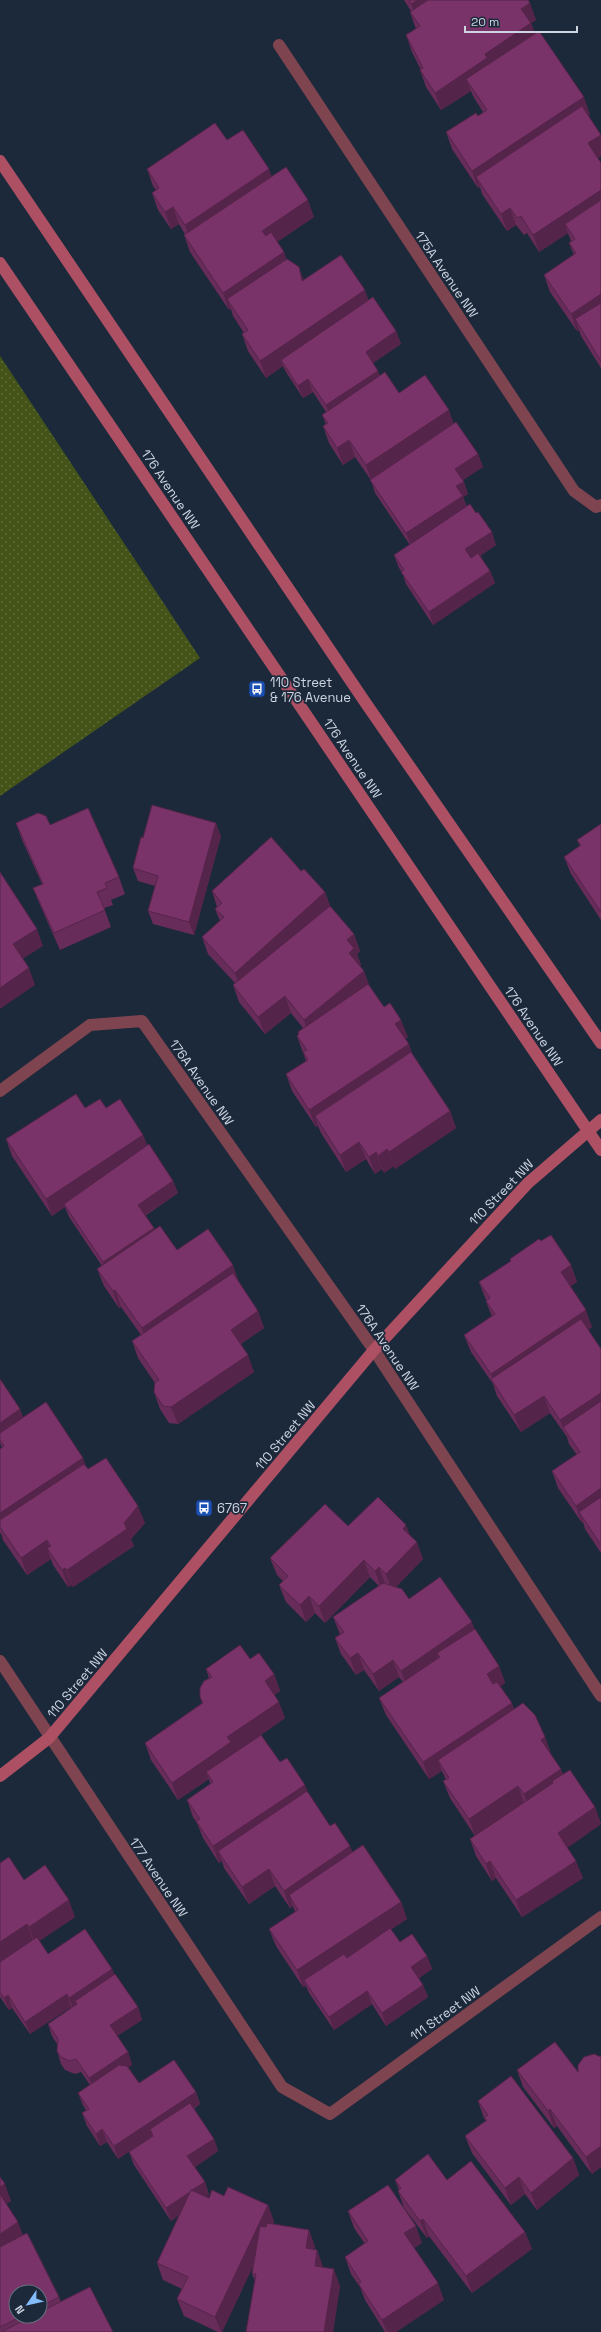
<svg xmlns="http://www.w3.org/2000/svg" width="601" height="2332" viewBox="0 0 601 2332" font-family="'Space Grotesk',sans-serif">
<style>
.park{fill:url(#park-dots)}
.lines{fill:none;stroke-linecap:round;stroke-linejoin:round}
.street{stroke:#7e444f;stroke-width:12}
.secondary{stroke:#ad5064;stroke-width:12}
.wall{fill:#682c5a;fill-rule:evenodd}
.shaded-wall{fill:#55244a}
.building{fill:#793369;stroke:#55244a}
.labels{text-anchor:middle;stroke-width:3.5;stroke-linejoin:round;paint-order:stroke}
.street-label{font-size:13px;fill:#cdd5e1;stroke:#1c293b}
.poi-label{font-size:13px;fill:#cdd5e1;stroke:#1c293b;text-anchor:start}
</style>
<defs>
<pattern id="park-dots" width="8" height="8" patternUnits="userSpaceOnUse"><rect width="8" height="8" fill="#445419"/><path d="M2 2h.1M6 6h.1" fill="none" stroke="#5e6c3a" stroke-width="1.8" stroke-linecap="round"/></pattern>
</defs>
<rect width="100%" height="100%" fill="#1c293b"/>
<!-- park -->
<path class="park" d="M 0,356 L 200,658 L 0,796 Z"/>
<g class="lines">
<!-- street -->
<path class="street" d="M 279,45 L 574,491 L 596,507 L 601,505
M 0,1091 L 90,1025 L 142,1021 L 374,1350 L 601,1696
M 0,1661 L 282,2087 L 330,2114 L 601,1917"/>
<!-- secondary -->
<path class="secondary" d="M 0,161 L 365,702 L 601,1043
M 0,263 L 601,1150
M 0,1776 L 49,1738 L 374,1350 L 528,1183 L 601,1120"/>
</g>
<!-- wall -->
<path class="wall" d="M 404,0 L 528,0 L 536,20 L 531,23 L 535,34 L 590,114 L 588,115 L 601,136 L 601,156 L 598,158 L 601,163 L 601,368 L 581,336 L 579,330 L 577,331 L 550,292 L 544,275 L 574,255 L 569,243 L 571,241 L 568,233 L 539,252 L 527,233 L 524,235 L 516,225 L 507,231 L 482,194 L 480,187 L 478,188 L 452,149 L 446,132 L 478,116 L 483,112 L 473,96 L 471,91 L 441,110 L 426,87 L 420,70 L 421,70 L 412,52 L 406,35 L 416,29 L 410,12 L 411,11 Z
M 227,140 L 272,176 L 314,217 L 277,242 L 284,252 L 286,259 L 303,280 L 369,300 L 396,331 L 401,344 L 373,363 L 380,376 L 399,393 L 454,424 L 478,454 L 483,467 L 463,480 L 468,494 L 463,497 L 467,507 L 496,545 L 480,556 L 490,571 L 495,583 L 433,625 L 406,584 L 402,572 L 399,568 L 394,555 L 410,545 L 375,493 L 371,480 L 355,457 L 343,465 L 329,443 L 323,426 L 326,424 L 322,415 L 326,412 L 313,392 L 303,398 L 286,372 L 283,366 L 266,378 L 248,351 L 242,334 L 244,333 L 233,316 L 231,309 L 229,310 L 190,252 L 184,235 L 185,234 L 179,224 L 171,229 L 158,210 L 152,193 L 156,190 L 153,186 L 147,169 Z
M 16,823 L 50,825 L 119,877 L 125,894 L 111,900 L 113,905 L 104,908 L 111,927 L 60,950 L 40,905 L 33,888 L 42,884 L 22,840 Z
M 601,824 L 601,920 L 571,874 L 564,857 L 580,846 L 577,840 Z
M 221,836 L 194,935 L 153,924 L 148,911 L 155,886 L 138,881 L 133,868 L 143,838 Z
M 301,871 L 325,892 L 330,906 L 354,934 L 360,951 L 357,954 L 361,965 L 360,966 L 364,971 L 369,985 L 384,1007 L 408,1037 L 405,1039 L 413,1056 L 450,1111 L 456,1128 L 395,1169 L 394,1166 L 384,1173 L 382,1169 L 375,1174 L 366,1159 L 346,1172 L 321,1133 L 318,1126 L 316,1127 L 292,1091 L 286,1074 L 306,1061 L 297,1036 L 299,1034 L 298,1032 L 303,1028 L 291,1013 L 265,1034 L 239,1002 L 233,985 L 235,983 L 208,954 L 202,937 L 220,921 L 215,909 L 217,907 L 212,891 Z
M 85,1108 L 106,1108 L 143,1135 L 147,1145 L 173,1181 L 178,1193 L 145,1216 L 154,1230 L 177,1250 L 239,1282 L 258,1311 L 264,1328 L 241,1344 L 254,1372 L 178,1424 L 169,1423 L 160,1409 L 154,1392 L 155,1383 L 138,1358 L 132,1341 L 141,1335 L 121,1307 L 119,1308 L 104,1286 L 97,1269 L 102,1266 L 69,1217 L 65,1207 L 52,1216 L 12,1156 L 6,1139 Z
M 541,1241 L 571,1265 L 577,1282 L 570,1286 L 592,1327 L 588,1330 L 601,1349 L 601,1553 L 585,1529 L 583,1522 L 582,1523 L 558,1488 L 552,1471 L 577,1455 L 569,1444 L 567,1437 L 550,1413 L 521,1432 L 497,1396 L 493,1384 L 471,1352 L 464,1335 L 492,1317 L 486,1301 L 486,1300 L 479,1282 L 511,1261 L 510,1259 Z
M 0,1379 L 20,1409 L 23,1418 L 85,1465 L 88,1469 L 145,1523 L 131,1539 L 134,1546 L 73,1587 L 72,1585 L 68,1587 L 53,1565 L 51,1559 L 27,1575 L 3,1540 L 1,1533 L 0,1534 L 0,1449 L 2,1448 L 0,1443 Z
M 348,1526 L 410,1535 L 423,1559 L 396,1587 L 409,1599 L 474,1629 L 499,1666 L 505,1683 L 500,1687 L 514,1709 L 545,1737 L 551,1754 L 563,1774 L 595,1807 L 601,1824 L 567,1848 L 583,1878 L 522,1917 L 496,1878 L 492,1881 L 476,1856 L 470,1839 L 475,1836 L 450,1798 L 443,1781 L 446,1780 L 442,1771 L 429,1779 L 386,1715 L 379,1698 L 403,1682 L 399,1677 L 379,1691 L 364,1670 L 356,1675 L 341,1654 L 335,1638 L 340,1634 L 333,1617 L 379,1586 L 370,1577 L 325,1623 L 315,1613 L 306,1622 L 286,1602 L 279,1585 L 283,1581 L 277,1575 L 270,1558 Z
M 250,1659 L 274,1674 L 280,1691 L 274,1695 L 285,1718 L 261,1735 L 280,1762 L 309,1794 L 330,1826 L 353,1852 L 401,1902 L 407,1919 L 391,1929 L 400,1942 L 427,1956 L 432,1969 L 419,1978 L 423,1985 L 428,1997 L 386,2026 L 372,2004 L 334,2030 L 309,1993 L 306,1986 L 303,1987 L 276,1946 L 269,1929 L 295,1912 L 293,1906 L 290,1908 L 275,1886 L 249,1904 L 224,1868 L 222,1861 L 219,1863 L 203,1838 L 197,1823 L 193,1817 L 187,1800 L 210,1784 L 209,1779 L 178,1800 L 151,1760 L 145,1743 L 202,1703 L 200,1697 L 209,1678 L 206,1669 Z
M 0,1863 L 75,1917 L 39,1941 L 48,1954 L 112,1969 L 114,1975 L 138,2007 L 142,2020 L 117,2036 L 128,2052 L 132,2065 L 128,2067 L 139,2083 L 196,2092 L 200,2104 L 194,2109 L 214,2139 L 218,2151 L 195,2167 L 205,2182 L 209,2195 L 206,2197 L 209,2198 L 224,2196 L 268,2205 L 274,2222 L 273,2224 L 309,2230 L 315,2247 L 314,2249 L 317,2250 L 323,2268 L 340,2286 L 333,2332 L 246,2332 L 255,2280 L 252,2274 L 254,2264 L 222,2332 L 218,2332 L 184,2316 L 177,2299 L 182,2289 L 163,2280 L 157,2263 L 180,2214 L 171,2221 L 134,2165 L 129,2152 L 152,2136 L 118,2159 L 107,2142 L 100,2146 L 87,2126 L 82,2113 L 86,2110 L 83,2105 L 78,2093 L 90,2085 L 81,2072 L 75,2074 L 65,2070 L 61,2064 L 57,2051 L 57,2044 L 52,2036 L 48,2024 L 72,2008 L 71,2007 L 30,2034 L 12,2008 L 9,2010 L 0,1997 Z
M 601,2057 L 601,2167 L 592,2174 L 557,2126 L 554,2128 L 523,2087 L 517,2070 L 578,2072 Z
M 478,2101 L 573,2158 L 579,2175 L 537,2210 L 525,2194 L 511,2205 L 472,2153 L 465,2136 L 486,2121 L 484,2118 Z
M 0,2177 L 11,2201 L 6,2204 L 23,2235 L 59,2297 L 61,2302 L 113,2332 L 0,2332 ZM 40,2292 L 40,2316 L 16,2316 Z
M 395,2180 L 447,2180 L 525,2232 L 532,2249 L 472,2293 L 429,2236 L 427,2238 L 404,2208 L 398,2191 L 399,2190 Z
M 348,2211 L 422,2243 L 414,2248 L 444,2300 L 396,2332 L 385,2332 L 365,2300 L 360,2287 L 351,2274 L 345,2257 L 365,2244 L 354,2228 Z"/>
<!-- shaded-wall -->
<path class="shaded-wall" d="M 418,0 L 450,0 L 418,21 L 411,4 Z
M 530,3 L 536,20 L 527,26 L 521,9 Z
M 531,23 L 537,40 L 466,79 L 471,91 L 441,110 L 435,93 L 485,54 Z
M 584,97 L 590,114 L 482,186 L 476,177 L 480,187 L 478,188 L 472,171 Z
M 601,135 L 601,156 L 595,160 L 588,143 Z
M 269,169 L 275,186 L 191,242 L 185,225 Z
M 601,190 L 601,211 L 565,224 L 568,233 L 539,252 L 533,235 Z
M 308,200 L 314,217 L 268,248 L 262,231 Z
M 173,207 L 179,224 L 171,229 L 165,212 Z
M 510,208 L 516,225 L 507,231 L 501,214 Z
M 284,252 L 290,269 L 227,299 L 231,309 L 229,310 L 223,293 Z
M 299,267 L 305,284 L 302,281 Z
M 365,290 L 371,307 L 281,360 L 283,366 L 266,378 L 260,361 Z
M 601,294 L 601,315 L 575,319 L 579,330 L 577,331 L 571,314 Z
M 396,331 L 401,344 L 371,364 L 366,352 Z
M 378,371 L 383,383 L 331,418 L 326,405 Z
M 308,379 L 313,392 L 303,398 L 298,386 Z
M 449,410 L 455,427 L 372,482 L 366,465 Z
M 349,440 L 355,457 L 343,465 L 337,448 Z
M 478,454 L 483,467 L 460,482 L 455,469 Z
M 464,482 L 468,494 L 463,497 L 467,509 L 411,546 L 406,533 L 456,486 Z
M 492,532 L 496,545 L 470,562 L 465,549 Z
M 490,571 L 495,583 L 433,625 L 429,612 Z
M 216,823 L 221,836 L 194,935 L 189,922 Z
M 325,892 L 331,909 L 241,990 L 235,973 Z
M 37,929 L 43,946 L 19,961 L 13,944 Z
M 354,934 L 360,951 L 357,954 L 361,965 L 355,970 L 349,953 L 347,940 Z
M 29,968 L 35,985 L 0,1009 L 0,988 Z
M 364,971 L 370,988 L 310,1037 L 304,1020 Z
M 285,996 L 291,1013 L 265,1034 L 258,1017 Z
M 401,1020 L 408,1037 L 401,1041 L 395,1024 Z
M 409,1044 L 415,1061 L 315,1116 L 318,1126 L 316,1127 L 309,1110 Z
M 450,1111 L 456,1128 L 395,1169 L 389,1152 Z
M 143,1135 L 150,1152 L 64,1204 L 65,1207 L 52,1216 L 46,1199 Z
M 359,1142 L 366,1159 L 346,1172 L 340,1155 Z
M 387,1149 L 394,1166 L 384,1173 L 378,1156 Z
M 376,1152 L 382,1169 L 375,1174 L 369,1157 Z
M 173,1181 L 178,1193 L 142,1217 L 138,1205 Z
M 154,1228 L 158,1241 L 108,1275 L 103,1262 Z
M 233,1265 L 239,1282 L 148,1345 L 142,1328 Z
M 571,1265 L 577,1282 L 567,1289 L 561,1272 Z
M 115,1290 L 121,1307 L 119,1308 L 113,1291 Z
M 586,1310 L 592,1327 L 498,1390 L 495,1386 L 491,1374 Z
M 258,1311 L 264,1328 L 237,1346 L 231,1330 Z
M 248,1355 L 254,1372 L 178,1424 L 171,1407 Z
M 601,1393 L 601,1414 L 563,1427 L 567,1437 L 560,1420 Z
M 544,1396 L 550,1413 L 521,1432 L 514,1415 Z
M 20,1409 L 25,1422 L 0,1439 L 0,1423 Z
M 83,1458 L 89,1475 L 0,1527 L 0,1513 Z
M 601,1488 L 601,1510 L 579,1512 L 583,1522 L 582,1523 L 576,1506 Z
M 138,1506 L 145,1523 L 131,1539 L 134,1546 L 73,1587 L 67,1570 L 124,1523 Z
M 406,1525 L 413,1542 L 403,1529 Z
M 47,1540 L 53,1557 L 47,1548 L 51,1559 L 27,1575 L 21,1558 Z
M 417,1542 L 423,1559 L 392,1591 L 386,1574 Z
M 364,1560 L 370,1577 L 325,1623 L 319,1606 Z
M 379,1567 L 385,1584 L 381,1588 L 375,1571 Z
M 65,1568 L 72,1585 L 68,1587 L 62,1570 Z
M 309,1596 L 315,1613 L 306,1622 L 300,1605 Z
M 472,1622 L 478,1639 L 440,1657 L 437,1653 L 441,1665 L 407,1688 L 401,1671 Z
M 358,1653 L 364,1670 L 356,1675 L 350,1658 Z
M 393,1660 L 399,1677 L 379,1691 L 373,1674 Z
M 499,1666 L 505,1683 L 494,1691 L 487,1674 Z
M 274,1674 L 280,1691 L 271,1698 L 265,1681 Z
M 279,1702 L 285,1718 L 235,1753 L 206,1772 L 209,1779 L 178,1800 L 172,1783 L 227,1737 Z
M 512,1703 L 518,1720 L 438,1760 L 442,1771 L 429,1779 L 423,1762 Z
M 545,1737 L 551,1754 L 541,1740 Z
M 561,1769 L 567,1786 L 553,1783 L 552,1781 L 556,1793 L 530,1811 L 524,1794 Z
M 305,1785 L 312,1802 L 218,1851 L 222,1861 L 219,1863 L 213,1846 Z
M 518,1786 L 524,1803 L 475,1836 L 469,1819 Z
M 595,1807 L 601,1824 L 564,1850 L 558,1833 Z
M 350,1846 L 357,1863 L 289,1895 L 293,1906 L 290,1908 L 284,1891 Z
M 490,1861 L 496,1878 L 492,1881 L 486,1864 Z
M 576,1861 L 583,1878 L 522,1917 L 516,1900 Z
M 269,1869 L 275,1886 L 249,1904 L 242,1887 Z
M 69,1900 L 75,1917 L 35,1944 L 29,1927 Z
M 401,1902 L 407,1919 L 307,1985 L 304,1980 L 306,1986 L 303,1987 L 297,1970 Z
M 27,1924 L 33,1941 L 0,1963 L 0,1942 Z
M 427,1956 L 432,1969 L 416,1980 L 411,1967 Z
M 112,1969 L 117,1982 L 77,2004 L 75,2001 L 78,2008 L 74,2010 L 69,1998 Z
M 423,1985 L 428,1997 L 386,2026 L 382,2013 Z
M 367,1991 L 372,2004 L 334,2030 L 329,2017 Z
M 67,1994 L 71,2007 L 30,2034 L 25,2022 Z
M 8,1995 L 12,2008 L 9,2010 L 4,1998 Z
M 138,2007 L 142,2020 L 114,2038 L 110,2025 Z
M 128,2052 L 132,2065 L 93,2090 L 89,2078 Z
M 196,2092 L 200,2104 L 153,2136 L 150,2129 L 152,2136 L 118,2159 L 114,2146 Z
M 550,2109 L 557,2126 L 554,2128 L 548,2111 Z
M 102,2129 L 107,2142 L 100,2146 L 96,2134 Z
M 214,2139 L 218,2151 L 192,2169 L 187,2156 Z
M 601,2146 L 601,2167 L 592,2174 L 586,2157 Z
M 573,2158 L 579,2175 L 537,2210 L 531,2193 Z
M 519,2177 L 525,2194 L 511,2205 L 505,2188 Z
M 205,2182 L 209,2195 L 171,2221 L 166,2208 Z
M 5,2184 L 11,2201 L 3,2206 L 0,2199 L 0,2187 Z
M 268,2205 L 274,2222 L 222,2332 L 221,2332 L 215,2317 Z
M 423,2219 L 429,2236 L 427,2238 L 420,2221 Z
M 18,2222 L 24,2238 L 0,2255 L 0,2234 Z
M 416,2226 L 422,2243 L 410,2250 L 404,2233 Z
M 309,2230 L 315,2247 L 312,2265 L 306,2248 Z
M 525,2232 L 532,2249 L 472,2293 L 466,2276 Z
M 317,2250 L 323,2267 L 321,2283 L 315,2266 Z
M 334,2269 L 340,2286 L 333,2332 L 324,2332 Z
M 438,2283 L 444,2300 L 396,2332 L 387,2332 L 382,2320 Z"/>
<!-- building -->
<path class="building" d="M 409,0 L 418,0 L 411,4 Z
M 428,0 L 528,0 L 530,3 L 521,9 L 531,23 L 485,54 L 487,58 L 435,93 L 420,70 L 423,68 L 406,35 L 420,26 L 410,12 Z
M 539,31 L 584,97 L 472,171 L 446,132 L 476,113 L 478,116 L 487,110 L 466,79 Z
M 582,106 L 601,135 L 588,143 L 601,163 L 601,190 L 533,235 L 521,216 L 517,218 L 510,208 L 501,214 L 476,177 Z
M 215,123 L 227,140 L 243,130 L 269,169 L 185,225 L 173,207 L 165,212 L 152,193 L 159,188 L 147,169 Z
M 286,167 L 308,200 L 262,231 L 266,236 L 271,232 L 284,252 L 223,293 L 184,235 Z
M 601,200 L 601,294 L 571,314 L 544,275 L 576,253 L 569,243 L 575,239 L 565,224 Z
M 341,255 L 365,290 L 260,361 L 242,334 L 248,330 L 227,299 L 287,259 L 299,267 L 302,281 Z
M 373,297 L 396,331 L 366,352 L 378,371 L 326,405 L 308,379 L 298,386 L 281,360 Z
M 601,303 L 601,361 L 575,319 Z
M 385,372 L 399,393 L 425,375 L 449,410 L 366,465 L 349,440 L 337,448 L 323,426 L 328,423 L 322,415 Z
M 456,422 L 478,454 L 455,469 L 464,482 L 456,486 L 463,496 L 406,533 L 370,480 Z
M 470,504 L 476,513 L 478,512 L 492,532 L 465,549 L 471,558 L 478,553 L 490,571 L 429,612 L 401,572 L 404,570 L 394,555 Z
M 152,805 L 216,823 L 189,922 L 148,911 L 158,876 L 133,868 L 141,837 L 143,838 Z
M 88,808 L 119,877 L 105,883 L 107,888 L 97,892 L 105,910 L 54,933 L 33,888 L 43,884 L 16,823 L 38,813 L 46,816 L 50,825 Z
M 601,824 L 601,912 L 564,857 L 581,845 L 577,840 Z
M 271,837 L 301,871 L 304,869 L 325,892 L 235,973 L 202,937 L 224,917 L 215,909 L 222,903 L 212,891 Z
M 0,872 L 37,929 L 13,944 L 29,968 L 0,988 Z
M 330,906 L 354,934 L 347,940 L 354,948 L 349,953 L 364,971 L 304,1020 L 285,996 L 258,1017 L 233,985 Z
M 368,984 L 384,1007 L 390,1003 L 401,1020 L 395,1024 L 409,1044 L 309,1110 L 286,1074 L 308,1060 L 303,1052 L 307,1050 L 297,1036 L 299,1034 L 298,1032 Z
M 411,1052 L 450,1111 L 389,1152 L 387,1149 L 378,1156 L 376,1152 L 369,1157 L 359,1142 L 340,1155 L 315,1116 Z
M 76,1094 L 85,1108 L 100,1099 L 106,1108 L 120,1099 L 143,1135 L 46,1199 L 6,1139 Z
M 149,1144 L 173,1181 L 138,1205 L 154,1228 L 103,1262 L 64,1204 Z
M 160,1226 L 177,1250 L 208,1229 L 233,1265 L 142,1328 L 115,1290 L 113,1291 L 97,1269 Z
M 551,1235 L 571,1265 L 561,1272 L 586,1310 L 491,1374 L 464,1335 L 495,1314 L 486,1301 L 490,1298 L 479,1282 L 511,1261 L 510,1259 L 539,1239 L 541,1241 Z
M 233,1273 L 258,1311 L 231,1330 L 248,1355 L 171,1407 L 163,1406 L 154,1392 L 155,1382 L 159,1380 L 132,1341 Z
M 581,1319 L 601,1349 L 601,1393 L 560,1420 L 544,1396 L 514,1415 L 491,1379 Z
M 0,1379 L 20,1409 L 0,1423 Z
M 601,1401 L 601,1488 L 576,1506 L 552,1471 L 580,1452 L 563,1427 Z
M 46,1402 L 83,1458 L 0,1513 L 0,1449 L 4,1446 L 0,1440 L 0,1433 Z
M 106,1458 L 138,1506 L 124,1523 L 127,1529 L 67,1570 L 65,1568 L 62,1570 L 47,1548 L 51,1546 L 47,1540 L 21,1558 L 0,1527 L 0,1520 L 84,1464 L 88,1469 Z
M 378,1497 L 406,1525 L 403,1529 L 417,1542 L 386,1574 L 379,1567 L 375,1571 L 364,1560 L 319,1606 L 309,1596 L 300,1605 L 279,1585 L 288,1576 L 270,1558 L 325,1504 L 348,1526 Z
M 601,1497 L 601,1545 L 579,1512 Z
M 440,1577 L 472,1622 L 401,1671 L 393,1660 L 373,1674 L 358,1653 L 350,1658 L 335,1638 L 344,1632 L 333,1617 L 383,1583 L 402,1589 L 409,1599 Z
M 475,1629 L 499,1666 L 487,1674 L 493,1684 L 497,1682 L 512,1703 L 423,1762 L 379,1698 L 440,1657 L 437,1653 Z
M 240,1645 L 250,1659 L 259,1653 L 274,1674 L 265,1681 L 279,1702 L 227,1737 L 231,1742 L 172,1783 L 145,1743 L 203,1703 L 200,1697 L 200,1688 L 204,1681 L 212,1677 L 206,1669 Z
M 523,1703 L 535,1715 L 545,1737 L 541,1740 L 561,1769 L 524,1794 L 518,1786 L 469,1819 L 443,1781 L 449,1778 L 438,1760 Z
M 261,1735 L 280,1762 L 287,1758 L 305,1785 L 213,1846 L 196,1821 L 200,1819 L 187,1800 L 213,1782 L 206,1772 Z
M 570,1770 L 595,1807 L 558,1833 L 576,1861 L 516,1900 L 490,1861 L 486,1864 L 470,1839 L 553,1783 L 552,1781 Z
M 307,1791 L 330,1826 L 335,1823 L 350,1846 L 284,1891 L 269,1869 L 242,1887 L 218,1851 Z
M 363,1845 L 401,1902 L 297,1970 L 269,1929 L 298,1910 L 289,1895 Z
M 9,1857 L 24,1880 L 45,1865 L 69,1900 L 29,1927 L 27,1924 L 0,1942 L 0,1863 Z
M 390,1928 L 400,1942 L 412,1934 L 427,1956 L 411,1967 L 423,1985 L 382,2013 L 367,1991 L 329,2017 L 304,1980 L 344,1954 L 347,1958 Z
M 85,1929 L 112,1969 L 69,1998 L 67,1994 L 25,2022 L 8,1995 L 4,1998 L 0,1992 L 0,1962 L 37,1937 L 48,1954 Z
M 115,1974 L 138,2007 L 110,2025 L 128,2052 L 89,2078 L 76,2059 L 70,2061 L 61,2057 L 57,2051 L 58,2039 L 48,2024 L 77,2004 L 75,2001 Z
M 555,2042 L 578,2072 L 578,2065 L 584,2057 L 594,2054 L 601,2057 L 601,2146 L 586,2157 L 550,2109 L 548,2111 L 517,2070 Z
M 174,2060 L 196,2092 L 114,2146 L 102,2129 L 96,2134 L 82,2113 L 89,2109 L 78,2093 L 119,2065 L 127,2066 L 139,2083 Z
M 511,2076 L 573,2158 L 531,2193 L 519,2177 L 505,2188 L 465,2136 L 487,2120 L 484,2118 L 488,2115 L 478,2101 Z
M 190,2103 L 214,2139 L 187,2156 L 205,2182 L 192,2190 L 191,2190 L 190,2192 L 166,2208 L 129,2152 L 153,2136 L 150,2129 Z
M 428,2154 L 447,2180 L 471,2161 L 525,2232 L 466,2276 L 423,2219 L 420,2221 L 398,2191 L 401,2188 L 395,2180 Z
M 0,2177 L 5,2184 L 0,2187 Z
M 388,2185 L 416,2226 L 404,2233 L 438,2283 L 382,2320 L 358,2283 L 361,2282 L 345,2257 L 368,2241 L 348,2211 Z
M 228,2187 L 268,2205 L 215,2317 L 177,2299 L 188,2277 L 157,2263 L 191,2190 L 209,2198 L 212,2190 L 224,2196 Z
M 0,2194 L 18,2222 L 0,2234 Z
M 267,2223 L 309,2230 L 306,2248 L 317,2250 L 315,2266 L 334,2269 L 324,2332 L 246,2332 L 256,2274 L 252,2274 L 260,2226 L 266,2227 Z
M 27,2233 L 59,2297 L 40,2307 L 40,2292 L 16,2292 L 16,2316 L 22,2316 L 0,2327 L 0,2247 Z
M 90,2287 L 113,2332 L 1,2332 L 33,2316 L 40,2316 L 40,2312 Z"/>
<!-- icons -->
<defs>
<symbol id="bus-square" viewBox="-11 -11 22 22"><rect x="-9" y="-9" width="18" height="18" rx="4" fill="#1a4fb4" stroke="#1c293b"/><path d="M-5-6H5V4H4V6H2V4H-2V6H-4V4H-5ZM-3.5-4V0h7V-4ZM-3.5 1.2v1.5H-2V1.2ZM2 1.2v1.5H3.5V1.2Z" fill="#fff"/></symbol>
</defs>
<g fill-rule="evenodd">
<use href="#bus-square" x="247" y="679" width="20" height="20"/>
<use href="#bus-square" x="194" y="1498" width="20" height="20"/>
</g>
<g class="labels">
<!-- street labels -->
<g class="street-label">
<text transform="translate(447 274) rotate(56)" y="5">175A Avenue NW</text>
<text transform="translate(171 489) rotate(56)" y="5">176 Avenue NW</text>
<text transform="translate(353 758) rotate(56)" y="5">176 Avenue NW</text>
<text transform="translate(534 1026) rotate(56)" y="5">176 Avenue NW</text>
<text transform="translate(202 1082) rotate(55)" y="5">176A Avenue NW</text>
<text transform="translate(501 1192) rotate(-46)" y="5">110 Street NW</text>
<text transform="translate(388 1347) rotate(56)" y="5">176A Avenue NW</text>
<text transform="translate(285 1435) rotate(-50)" y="5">110 Street NW</text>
<text transform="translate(77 1683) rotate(-50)" y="5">110 Street NW</text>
<text transform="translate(159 1877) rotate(56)" y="5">177 Avenue NW</text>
<text transform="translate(445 2013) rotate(-36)" y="5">111 Street NW</text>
</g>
<!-- poi labels -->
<g class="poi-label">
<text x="270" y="687">110 Street<tspan x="270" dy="15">&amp; 176 Avenue</tspan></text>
<text x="217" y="1513">6767</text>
</g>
</g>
<!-- north arrow -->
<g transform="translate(28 2304) rotate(236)"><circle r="19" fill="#1c293b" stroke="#636e7d"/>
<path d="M0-3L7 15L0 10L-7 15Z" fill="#82bcfa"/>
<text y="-6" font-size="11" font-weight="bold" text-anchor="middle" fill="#cdd5e1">N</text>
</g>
<!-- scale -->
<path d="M465 26v6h112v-6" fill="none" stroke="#cdd5e1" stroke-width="2"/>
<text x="471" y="26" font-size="12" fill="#cdd5e1" stroke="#1c293b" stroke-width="3" paint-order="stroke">20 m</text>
</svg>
